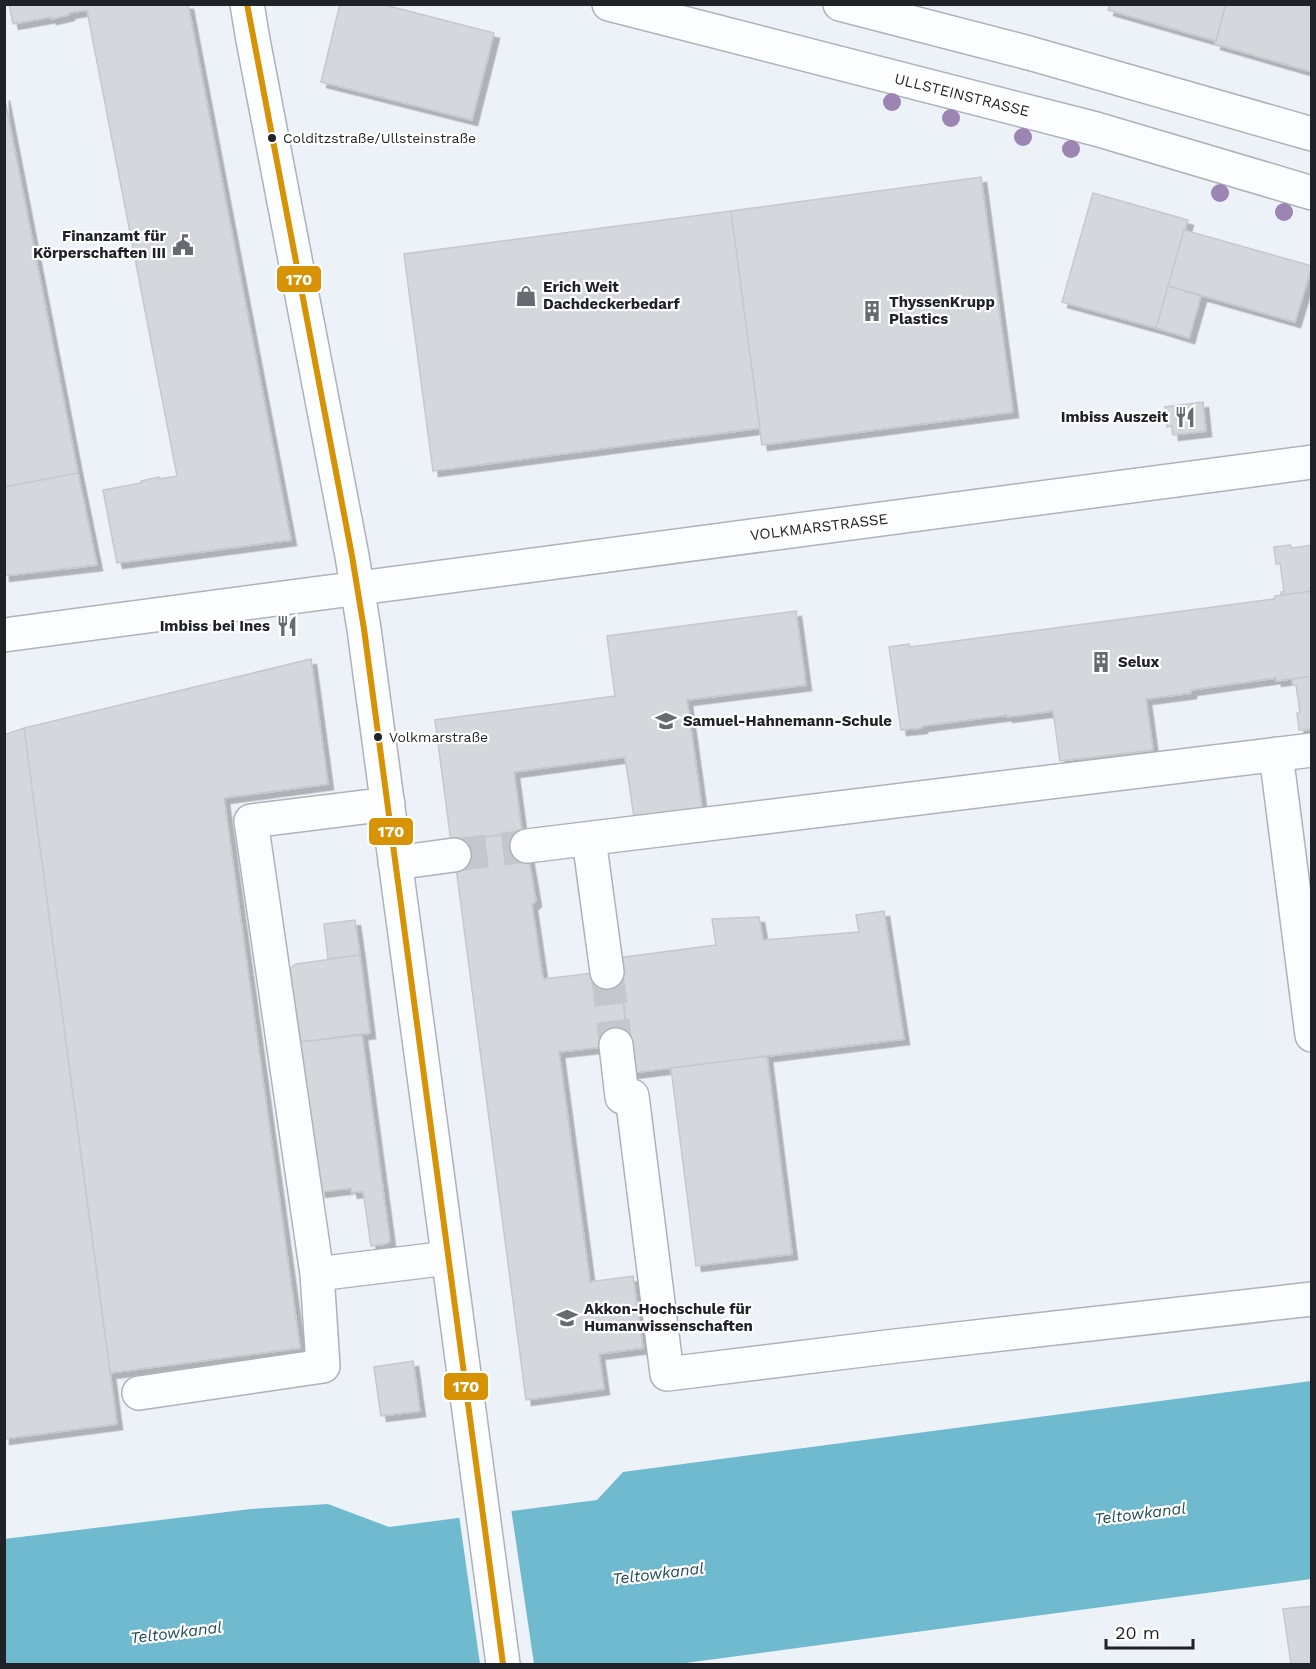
<svg xmlns="http://www.w3.org/2000/svg" width="1316" height="1669" viewBox="0 0 1316 1669" font-family="'Work Sans',sans-serif">
<style>
.water{fill:#70bacf}
.pier{fill:#edf1f8}
.building{fill:#d4d8dc;stroke:#c5c8cd;stroke-width:1.5;filter:url(#shadow)}
.lines{fill:none;stroke-linecap:round;stroke-linejoin:round}
.minor-tunnel{stroke:#c4c8ce;stroke-width:33;stroke-dasharray:33 16;stroke-linecap:butt}
.minor-casing{stroke:#afb2b7;stroke-width:36}
.minor{stroke:#fcfdfe;stroke-width:33}
.bus-1-casing{stroke:#fff;stroke-width:10}
.bus-1{stroke:#d79206;stroke-width:6}
.tree{fill:#9c85b3}
.bus-dot{fill:#1f2226;stroke:#fff;stroke-width:2}
.labels{text-anchor:middle;stroke-width:4.5;stroke-linejoin:round;paint-order:stroke}
.bus-label{font-size:14px;fill:#1f2226;stroke:#fff;text-anchor:start}
.street-label{font-size:15px;fill:#1f2226;stroke:#fff}
.poi-label{font-size:15px;font-weight:bold;fill:#1f2226;stroke:#fff;text-anchor:start}
.water-label{font-size:16px;font-style:italic;fill:#224e5a;stroke:#fff}
.line-badge{stroke:#fff;stroke-width:2}
.badge-label{font-size:16px;text-anchor:middle;font-weight:bold;fill:#fff}
</style>
<defs>
<filter id="shadow"><feDropShadow dx="5.5" dy="5.5" stdDeviation="0" flood-color="#0004"/></filter>
</defs>
<rect width="100%" height="100%" fill="#edf1f8"/>
<!-- water -->
<path class="water" d="M 1311,1381 L 1311,1579 L 678,1664 L 5,1664 L 4,1539 L 251,1509 L 328,1504 L 389,1527 L 597,1500 L 623,1472 Z"/>
<!-- pier -->
<path class="pier" d="M 511,1508 L 534,1664 L 480,1664 L 459,1515 Z"/>
<!-- building -->
<path class="building" d="M 9,4 L 188,4 L 291,540 L 117,563 L 103,490 L 141,483 L 141,481 L 159,477 L 159,479 L 177,476 L 87,10 L 69,13 L 69,15 L 51,19 L 51,17 L 13,24 Z
M 340,4 L 381,4 L 494,33 L 472,120 L 321,82 Z
M 1110,4 L 1226,4 L 1216,41 L 1108,10 Z
M 1226,4 L 1312,4 L 1312,72 L 1215,44 Z
M 4,95 L 78,473 L 4,487 Z
M 981,177 L 1013,412 L 762,445 L 731,211 Z
M 1093,193 L 1188,220 L 1185,230 L 1184,230 L 1156,328 L 1062,302 Z
M 731,211 L 760,428 L 433,471 L 404,254 Z
M 1184,230 L 1312,266 L 1295,322 L 1168,286 Z
M 1168,286 L 1201,296 L 1189,338 L 1156,328 Z
M 1203,402 L 1206,431 L 1173,435 L 1172,426 L 1167,427 L 1165,407 Z
M 78,473 L 97,565 L 4,576 L 4,487 Z
M 1290,545 L 1292,548 L 1312,545 L 1312,591 L 1281,595 L 1281,592 L 1284,592 L 1280,563 L 1276,564 L 1274,547 Z
M 1312,591 L 1312,676 L 1276,681 L 1276,678 L 1191,690 L 1191,693 L 1146,699 L 1153,750 L 1060,761 L 1053,711 L 1007,717 L 1007,715 L 922,726 L 922,728 L 901,730 L 889,647 L 909,644 L 910,647 L 1274,599 L 1275,596 Z
M 796,611 L 806,685 L 687,700 L 702,808 L 634,817 L 625,757 L 514,772 L 522,832 L 451,842 L 435,720 L 615,696 L 607,636 Z
M 311,659 L 328,784 L 224,798 L 300,1348 L 110,1373 L 24,728 Z
M 1312,676 L 1312,729 L 1299,730 L 1297,713 L 1300,712 L 1296,685 L 1293,685 L 1292,679 Z
M 24,728 L 117,1424 L 4,1439 L 4,735 Z
M 524,832 L 536,901 L 532,905 L 543,979 L 619,970 L 628,1044 L 559,1052 L 590,1282 L 633,1276 L 643,1348 L 599,1354 L 604,1389 L 526,1400 L 454,852 L 451,841 Z
M 884,911 L 904,1039 L 632,1073 L 618,958 L 716,945 L 712,919 L 759,917 L 763,940 L 859,932 L 856,915 Z
M 355,920 L 360,955 L 328,959 L 324,924 Z
M 360,955 L 370,1033 L 300,1042 L 290,970 L 293,966 L 296,964 Z
M 362,1035 L 390,1241 L 386,1244 L 371,1246 L 363,1191 L 352,1193 L 351,1188 L 320,1192 L 300,1042 Z
M 767,1056 L 792,1254 L 696,1266 L 671,1068 Z
M 413,1361 L 420,1411 L 381,1416 L 374,1367 Z
M 1312,1606 L 1312,1664 L 1291,1664 L 1283,1609 Z"/>
<g class="lines">
<!-- minor-tunnel -->
<path class="minor-tunnel" d="M 454,855 L 527,846
M 607,972 L 616,1045"/>
<defs>
<path id="minor" d="M 247,4 L 253,40 L 352,556 L 364,629 L 503,1664
M 609,4 L 1096,129 L 1312,193
M 840,4 L 1029,53 L 1312,134
M 4,635 L 1312,462
M 1276,754 L 1312,1035
M 589,839 L 607,972
M 527,846 L 1312,750
M 395,863 L 454,855
M 616,1045 L 622,1097 L 632,1096 L 667,1374 L 887,1347 L 1312,1299
M 317,1274 L 251,821 L 388,804
M 139,1393 L 323,1366 L 317,1274 L 448,1258"/>
</defs>
<!-- minor casing -->
<use href="#minor" class="minor-casing"/>
<!-- minor -->
<use href="#minor" class="minor"/>
<defs>
<path id="bus-1" d="M 247,4 L 352,556 L 364,629 L 503,1664"/>
</defs>
<!-- bus-1 casing -->
<use href="#bus-1" class="bus-1-casing"/>
<!-- bus-1 -->
<use href="#bus-1" class="bus-1"/>
</g>
<!-- trees -->
<g class="tree">
<circle cx="892" cy="102" r="9"/>
<circle cx="951" cy="118" r="9"/>
<circle cx="1023" cy="137" r="9"/>
<circle cx="1071" cy="149" r="9"/>
<circle cx="1220" cy="193" r="9"/>
<circle cx="1284" cy="212" r="9"/>
</g>
<!-- icons -->
<defs>
<symbol id="civic-bare" viewBox="-9 -9 18 18"><path d="M-.6-6.5H3V-4.5H.6V-3L4-1V1h2V6H-6V1h2V-1L-.6-3ZM-1.2 2.5V6h2.4V2.5Z" fill="#676a70" stroke="#fff" stroke-width="2.5" paint-order="stroke"/></symbol>
<symbol id="shop-bare" viewBox="-9 -9 18 18"><path d="M-5-2.5h2.3a2.7 3.5 0 0 1 5.4 0H5L5.5 6h-11ZM-1.5-2.5h3a1.5 2.3 0 0 0-3 0Z" fill="#676a70" stroke="#fff" stroke-width="2.5" paint-order="stroke"/></symbol>
<symbol id="building-bare" viewBox="-9 -9 18 18"><path d="M-4-6H4V6H1V3H-1V6H-4ZM-2.5-4.3h1.7v1.8h-1.7ZM.8-4.3h1.7v1.8H.8ZM-2.5-1h1.7V.8h-1.7ZM.8-1h1.7V.8H.8Z" fill="#676a70" stroke="#fff" stroke-width="2.5" paint-order="stroke"/></symbol>
<symbol id="restaurant-bare" viewBox="-9 -9 18 18"><path d="M-5-6h1v4h1v-4h1v4h1v-4h1v5L-1.5 .5V6h-2V.5L-5-1ZM5-6V6H3V1.5H1.5Q1.5-4 5-6Z" fill="#676a70" stroke="#fff" stroke-width="2.5" paint-order="stroke"/></symbol>
<symbol id="school-bare" viewBox="-9 -9 18 18"><path d="M0-5L7-2L0 1L-7-2ZM-4 1L0 2.5L4 1V4Q0 6-4 4Z" fill="#676a70" stroke="#fff" stroke-width="2.5" paint-order="stroke"/></symbol>
<symbol id="university-bare" viewBox="-9 -9 18 18"><path d="M0-5L7-2L0 1L-7-2ZM-4 1L0 2.5L4 1V4Q0 6-4 4Z" fill="#676a70" stroke="#fff" stroke-width="2.5" paint-order="stroke"/></symbol>
</defs>
<g fill-rule="evenodd">
<use href="#civic-bare" x="168" y="230" width="30" height="30"/>
<use href="#shop-bare" x="511" y="281" width="30" height="30"/>
<use href="#building-bare" x="857" y="296" width="30" height="30"/>
<use href="#restaurant-bare" x="1170" y="402" width="30" height="30"/>
<use href="#restaurant-bare" x="272" y="611" width="30" height="30"/>
<use href="#building-bare" x="1086" y="647" width="30" height="30"/>
<use href="#school-bare" x="651" y="706" width="30" height="30"/>
<use href="#university-bare" x="552" y="1303" width="30" height="30"/>
</g>
<!-- markers -->
<g class="bus-dot">
<circle cx="272" cy="138" r="5"/>
<circle cx="378" cy="737" r="5"/>
</g>
<g class="labels">
<!-- bus labels -->
<g class="bus-label">
<text x="283" y="143">Colditzstraße/Ullsteinstraße</text>
<text x="389" y="742">Volkmarstraße</text>
</g>
<!-- street labels -->
<g class="street-label">
<text transform="translate(962 95) rotate(14)" y="5">ULLSTEINSTRASSE</text>
<text transform="translate(819 527) rotate(-7)" y="5">VOLKMARSTRASSE</text>
</g>
<!-- poi labels -->
<g class="poi-label">
<text x="166" y="241" text-anchor="end">Finanzamt für<tspan x="166" dy="17">Körperschaften III</tspan></text>
<text x="543" y="292">Erich Weit<tspan x="543" dy="17">Dachdeckerbedarf</tspan></text>
<text x="889" y="307">ThyssenKrupp<tspan x="889" dy="17">Plastics</tspan></text>
<text x="1168" y="422" text-anchor="end">Imbiss Auszeit</text>
<text x="270" y="631" text-anchor="end">Imbiss bei Ines</text>
<text x="1118" y="667">Selux</text>
<text x="683" y="726">Samuel-Hahnemann-Schule</text>
<text x="584" y="1314">Akkon-Hochschule für<tspan x="584" dy="17">Humanwissenschaften</tspan></text>
</g>
<!-- water labels -->
<g class="water-label">
<text transform="translate(1140 1513) rotate(-7)" y="6">Teltowkanal</text>
<text transform="translate(658 1573) rotate(-7)" y="6">Teltowkanal</text>
<text transform="translate(176 1632) rotate(-7)" y="6">Teltowkanal</text>
</g>
</g>
<g class="line-badge">
<rect x="276" y="265" width="46" height="28" rx="6" fill="#d79206"/>
<rect x="368" y="817" width="46" height="29" rx="6" fill="#d79206"/>
<rect x="443" y="1372" width="46" height="29" rx="6" fill="#d79206"/>
</g>
<g class="badge-label">
<text x="299" y="285">170</text>
<text x="391" y="837">170</text>
<text x="466" y="1392">170</text>
</g>
<!-- border -->
<rect width="1316" height="1669" fill="none" stroke="#1f2226" stroke-width="12"/>
<!-- scale -->
<path d="M1106 1639v9h87v-9" fill="none" stroke="#1f2226" stroke-width="3"/>
<text x="1115" y="1639" font-size="18" fill="#1f2226" stroke="#ffffff" stroke-width="4.5" paint-order="stroke">20 m</text>
</svg>
